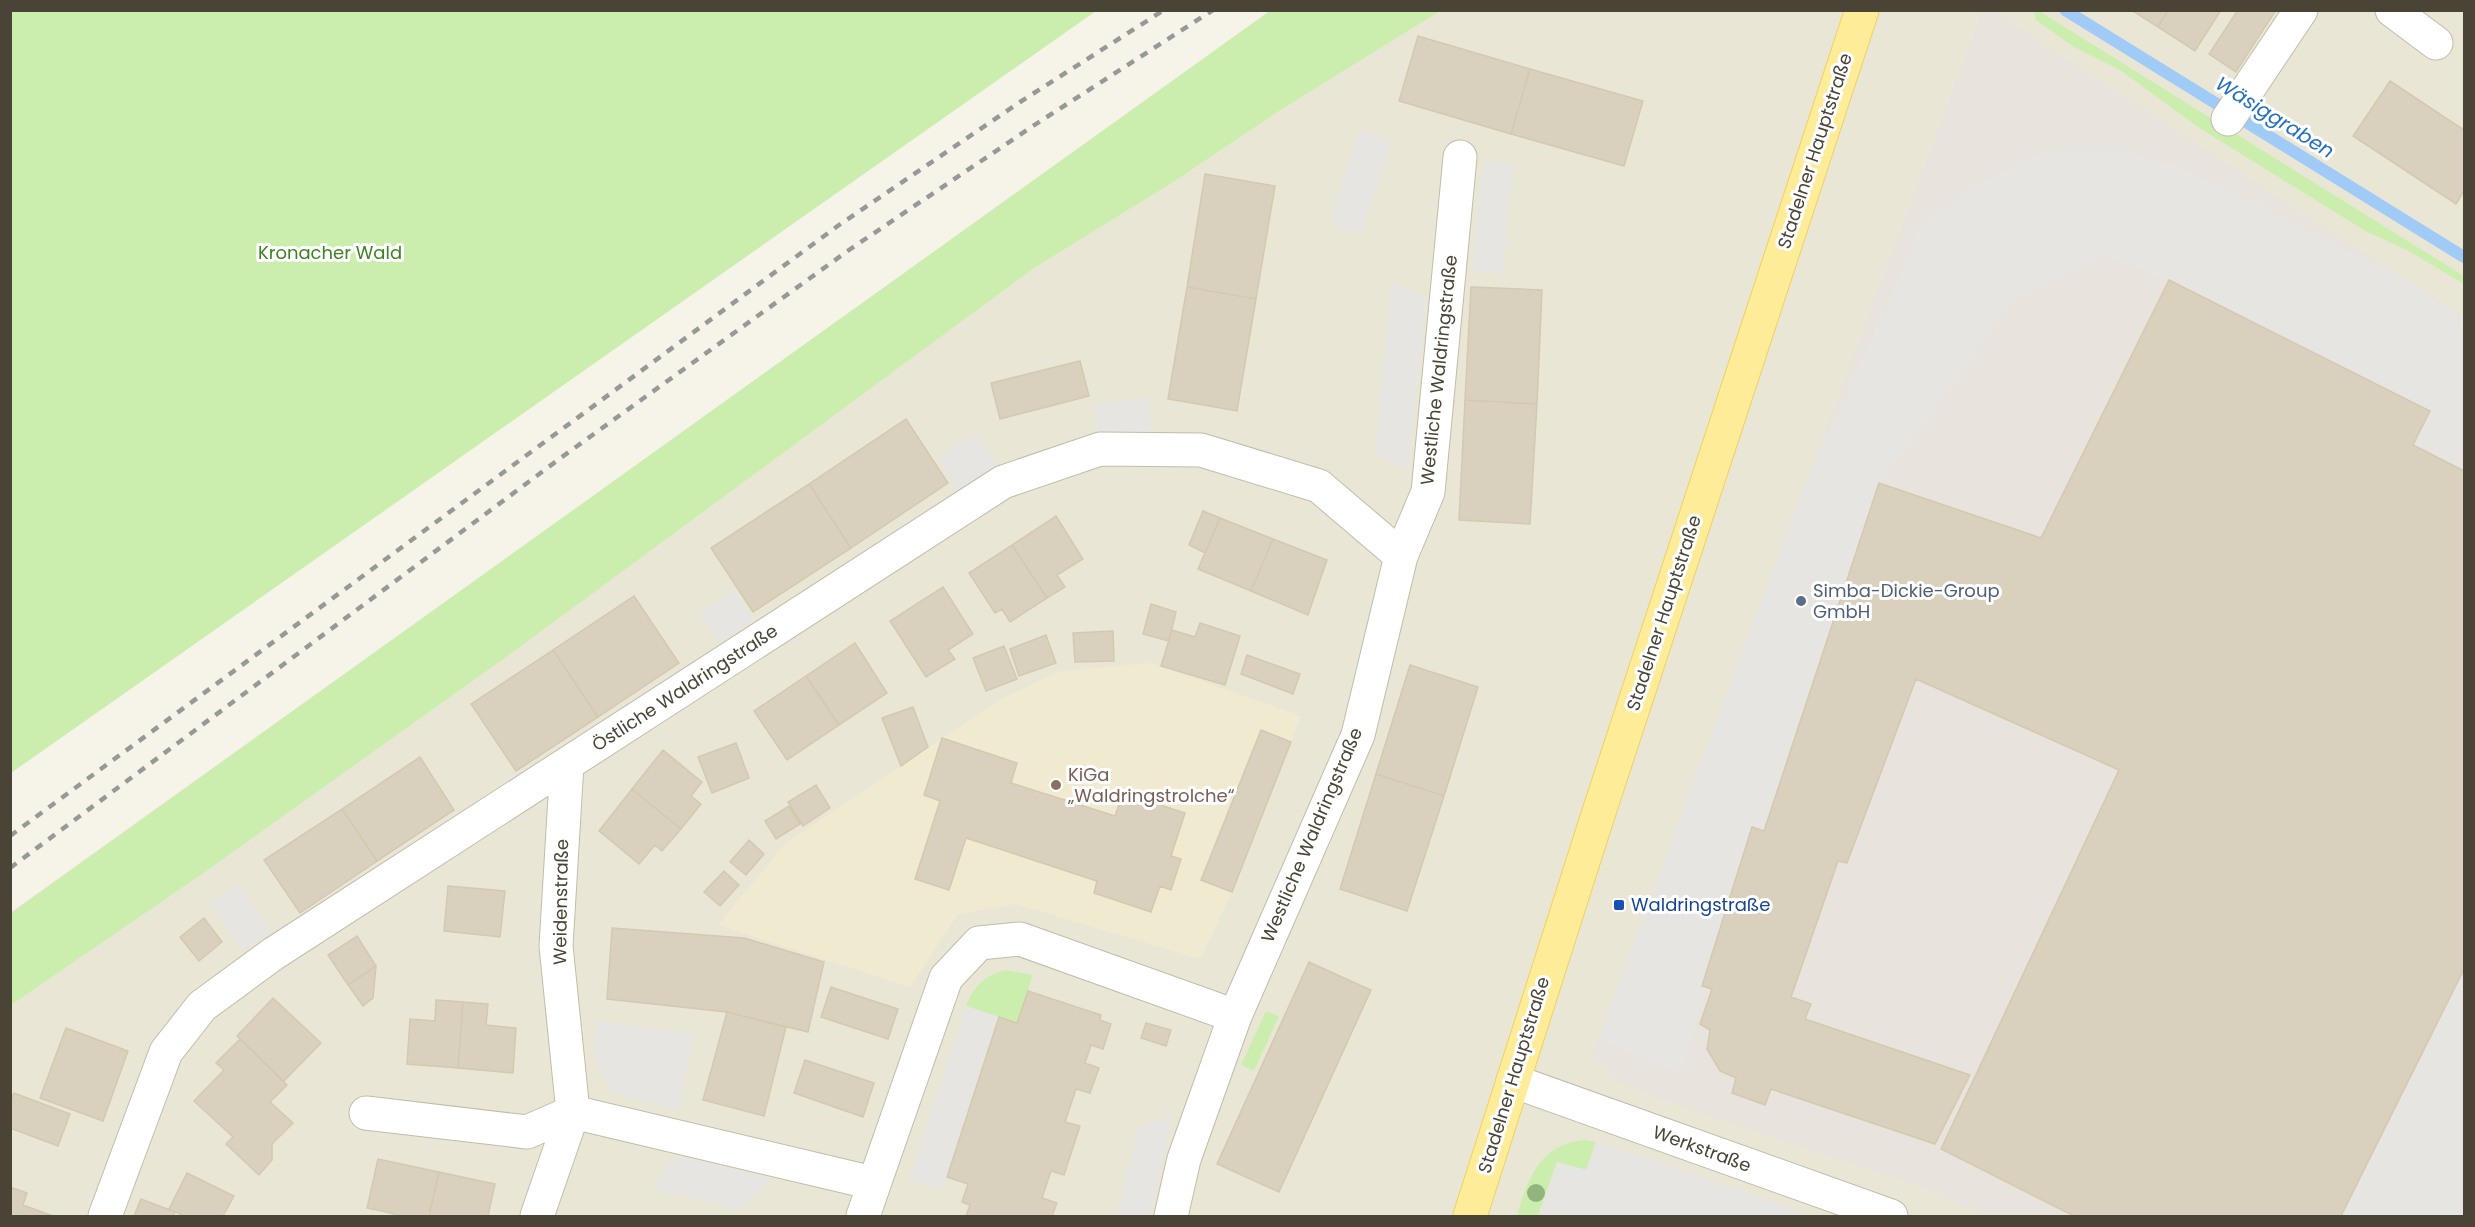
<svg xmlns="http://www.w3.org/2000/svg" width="2475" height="1227" viewBox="0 0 2475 1227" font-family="Poppins,sans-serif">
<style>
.residential{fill:#eae6d6}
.industrial{fill:#e8e4dd}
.education{fill:#f0ead1}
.green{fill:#cbeeae}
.parking{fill:#e7e5e1}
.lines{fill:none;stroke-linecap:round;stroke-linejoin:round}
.stream{stroke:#a0cbf7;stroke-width:12}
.building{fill:#d9d0bd;stroke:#d4c9af;stroke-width:1.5}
.minor-casing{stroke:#c2bcaa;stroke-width:35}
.major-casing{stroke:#efd25d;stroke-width:35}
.minor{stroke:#fff;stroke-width:33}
.major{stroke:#ffec98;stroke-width:33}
.rail{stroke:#989898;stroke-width:4.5;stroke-dasharray:8 8;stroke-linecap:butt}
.tree{fill:#91b57c}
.service-dot{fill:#5c6f8a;stroke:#fff;stroke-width:2}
.education-dot{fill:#8d6e63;stroke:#fff;stroke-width:2}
.transit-dot{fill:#1a4fb4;stroke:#fff;stroke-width:2}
.labels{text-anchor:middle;stroke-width:6;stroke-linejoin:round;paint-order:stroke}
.street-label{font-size:18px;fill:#4a4436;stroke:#fff}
.park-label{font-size:18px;fill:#3e8323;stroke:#fff}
.service-label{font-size:18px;fill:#4e5e75;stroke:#fff;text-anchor:start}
.education-label{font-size:18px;fill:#785e54;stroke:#fff;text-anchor:start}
.transit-label{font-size:18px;fill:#164399;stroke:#fff;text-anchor:start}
.water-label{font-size:20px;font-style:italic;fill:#2370c2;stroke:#fff}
</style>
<rect width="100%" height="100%" fill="#f6f3e9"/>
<!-- residential -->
<path class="residential" d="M 1271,11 L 2464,11 L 2464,1216 L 11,1216 L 10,913 Z"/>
<!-- industrial -->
<path class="industrial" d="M 1982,11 L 1993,11 L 2464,317 L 2464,1216 L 1985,1216 L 1928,1189 L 1660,1099 L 1616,1081 L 1592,1056 Z"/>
<!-- education -->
<path class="education" d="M 1150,663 L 1301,716 L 1291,742 L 1261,730 L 1201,880 L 1232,892 L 1200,959 L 1016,904 L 958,914 L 910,987 L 718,925 L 785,844 L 999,700 L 1060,671 Z"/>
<!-- green -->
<path class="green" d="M 11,10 L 1096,10 L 1096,11 L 11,773 Z
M 1271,10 L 1440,11 L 1282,109 L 1170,184 L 1034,268 L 513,652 L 202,874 L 11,1005 L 11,913 Z
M 2034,11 L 2039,11 L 2464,276 L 2464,284 L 2407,250 L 2367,232 L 2198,127 L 2120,70 L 2074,47 L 2036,20 Z
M 1005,970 L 1033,975 L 1017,1023 L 966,1006 C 973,986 986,975 1005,970 Z
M 1266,1011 L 1279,1016 L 1254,1071 L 1241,1065 Z
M 1585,1140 L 1596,1142 L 1586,1170 L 1557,1162 L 1538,1216 L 1517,1216 C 1527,1179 1541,1143 1585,1140 Z"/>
<!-- parking -->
<path class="parking" d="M 1359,130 L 1391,140 L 1361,234 L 1330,223 Z
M 2119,151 L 2178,167 L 2252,201 L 2415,286 L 2464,324 L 2464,471 L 2413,445 L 2429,411 L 2169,280 L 2104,255 L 2013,301 L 1879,483 L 1764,831 L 1679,1073 L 1598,1039 L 1805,485 L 1894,291 L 1918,233 L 1963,194 L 2038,154 Z
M 1483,161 L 1513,164 L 1503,273 L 1472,270 Z
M 1392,280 L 1427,299 L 1408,470 L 1375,454 Z
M 1149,398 L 1152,434 L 1098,440 L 1094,404 Z
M 977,432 L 998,466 L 958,491 L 937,457 Z
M 735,590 L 754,621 L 719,643 L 700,612 Z
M 238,884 L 271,932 L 244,951 L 210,903 Z
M 2464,969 L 2464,1216 L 2341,1216 Z
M 966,1006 L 999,1017 L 943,1190 L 909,1180 Z
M 598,1021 L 694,1034 L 678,1110 L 611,1092 L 593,1054 Z
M 1173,1116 L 1150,1216 L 1117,1216 L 1138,1127 Z
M 1596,1142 L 1689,1172 L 1812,1216 L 1538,1216 L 1557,1162 L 1586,1170 Z
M 676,1156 L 771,1178 L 741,1210 L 651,1188 Z"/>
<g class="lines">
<!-- stream -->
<path class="stream" d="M 2065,10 L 2464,257"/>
</g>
<!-- building -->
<path class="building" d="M 2131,10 L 2168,10 L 2158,27 Z
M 2168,10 L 2221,10 L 2195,51 L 2158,27 Z
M 2238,10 L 2276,10 L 2236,72 L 2209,54 Z
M 1418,36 L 1530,69 L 1511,134 L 1399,101 Z
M 1530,69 L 1643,101 L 1624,166 L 1511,134 Z
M 2390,81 L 2464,130 L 2464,191 L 2456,204 L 2353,136 Z
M 1205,174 L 1275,186 L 1256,299 L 1187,287 Z
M 2169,280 L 2430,411 L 2413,445 L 2464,471 L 2464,969 L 2341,1216 L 2074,1216 L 1941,1149 L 2119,770 L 1916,679 L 1847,863 L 1838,861 L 1791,997 L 1811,1004 L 1805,1019 L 1970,1075 L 1935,1144 L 1771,1089 L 1765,1105 L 1732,1093 L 1736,1078 L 1720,1071 L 1707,1049 L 1710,1030 L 1700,1024 L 1712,989 L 1702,986 L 1752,827 L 1764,831 L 1879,483 L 2041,538 Z
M 1187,287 L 1256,299 L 1237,411 L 1168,399 Z
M 1471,287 L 1542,290 L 1537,404 L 1465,400 Z
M 1080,361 L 1089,396 L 1000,419 L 991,383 Z
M 1465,400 L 1537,404 L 1530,524 L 1459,520 Z
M 906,419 L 948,483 L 851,548 L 809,484 Z
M 809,484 L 851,548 L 753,612 L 711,548 Z
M 1203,511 L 1220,518 L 1205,553 L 1189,545 Z
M 1056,516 L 1083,559 L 1057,575 L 1065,587 L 1047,598 L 1012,545 Z
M 1220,518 L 1273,539 L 1251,591 L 1198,569 Z
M 1273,539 L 1327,560 L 1308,615 L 1251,591 Z
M 1012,545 L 1047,598 L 1010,622 L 1002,609 L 995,613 L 969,573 Z
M 943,587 L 973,634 L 948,650 L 955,659 L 926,677 L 890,621 Z
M 634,596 L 679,663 L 598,717 L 553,650 Z
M 1151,604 L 1176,612 L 1169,641 L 1143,634 Z
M 1200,623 L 1240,636 L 1225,685 L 1161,666 L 1172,630 L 1195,637 Z
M 1113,631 L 1114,661 L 1075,662 L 1073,633 Z
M 1046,635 L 1056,663 L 1019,676 L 1010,649 Z
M 855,643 L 887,693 L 839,725 L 806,676 Z
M 1004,646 L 1017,679 L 986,691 L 973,658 Z
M 553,650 L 598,717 L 516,771 L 471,704 Z
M 1247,655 L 1300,674 L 1293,694 L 1241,674 Z
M 1410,665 L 1478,687 L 1444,796 L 1376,774 Z
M 806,676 L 839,725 L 787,760 L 754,711 Z
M 913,707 L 928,747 L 901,766 L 882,718 Z
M 1261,730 L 1291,742 L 1232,892 L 1201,880 Z
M 942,738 L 1017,763 L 1011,783 L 1115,816 L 1123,793 L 1185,813 L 1171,856 L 1181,859 L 1171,890 L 1160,886 L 1151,912 L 1094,893 L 1097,881 L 966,838 L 949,890 L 915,879 L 940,801 L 924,795 Z
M 736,743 L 749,778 L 712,793 L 698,757 Z
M 663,750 L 702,782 L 691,796 L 701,804 L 681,829 L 632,789 Z
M 420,757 L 454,810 L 377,861 L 342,809 Z
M 1376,774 L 1444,796 L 1407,911 L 1340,889 Z
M 816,785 L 830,808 L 803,826 L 788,802 Z
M 632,789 L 681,829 L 662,851 L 655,845 L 639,864 L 599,831 Z
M 789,806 L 800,824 L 776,839 L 765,821 Z
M 342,809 L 377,861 L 300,913 L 264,860 Z
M 749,840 L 764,854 L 746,875 L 730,862 Z
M 724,871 L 739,885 L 720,906 L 704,892 Z
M 448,886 L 505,891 L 500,937 L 444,931 Z
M 204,918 L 222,942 L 199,961 L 180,937 Z
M 612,928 L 744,938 L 824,962 L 808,1032 L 727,1012 L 607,999 Z
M 357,936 L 376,966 L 348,985 L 328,955 Z
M 1309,962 L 1371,990 L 1279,1192 L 1217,1164 Z
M 376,966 L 373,998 L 363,1006 L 348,985 Z
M 831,987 L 898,1009 L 888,1039 L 821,1017 Z
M 1028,991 L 1101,1015 L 1100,1020 L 1111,1024 L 1103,1049 L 1091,1045 L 1085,1063 L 1099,1068 L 1090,1093 L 1076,1089 L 1065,1122 L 1080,1126 L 1064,1175 L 1051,1171 L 1042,1198 L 1057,1203 L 1052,1216 L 966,1216 L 970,1205 L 962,1202 L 968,1184 L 947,1177 L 999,1017 L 1017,1023 Z
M 273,998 L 321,1043 L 284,1081 L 237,1036 Z
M 436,1000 L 463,1002 L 458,1068 L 407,1064 L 410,1019 L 435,1021 Z
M 463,1002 L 488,1004 L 486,1025 L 516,1028 L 513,1073 L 458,1068 Z
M 727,1012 L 786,1027 L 764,1116 L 703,1100 Z
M 1146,1023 L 1171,1030 L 1166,1046 L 1141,1038 Z
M 66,1028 L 128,1051 L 103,1121 L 40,1098 Z
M 240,1039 L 287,1085 L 270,1102 L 293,1123 L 272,1144 L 272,1160 L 259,1175 L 226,1144 L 233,1137 L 194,1101 L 224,1070 L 216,1063 Z
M 805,1060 L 874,1083 L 863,1117 L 794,1093 Z
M 14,1093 L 70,1114 L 58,1146 L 10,1128 L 10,1101 Z
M 378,1159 L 439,1172 L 429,1216 L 394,1216 L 395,1214 L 367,1208 Z
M 439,1172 L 495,1184 L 488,1216 L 429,1216 Z
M 187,1173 L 234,1196 L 223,1216 L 184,1216 L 169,1209 Z
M 10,1187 L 27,1193 L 23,1205 L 53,1216 L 10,1216 Z
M 141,1199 L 175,1212 L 173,1216 L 134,1216 Z"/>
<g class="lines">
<defs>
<path id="minor" d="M 2392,10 L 2436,43
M 2228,119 L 2301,10
M 1513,1081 L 1891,1216
M 366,1113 L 527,1132 L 573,1112 L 873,1183
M 105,1216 L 166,1052 L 202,1006 L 273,954 L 1003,482 L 1100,449 L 1201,450 L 1319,486 L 1401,556
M 537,1216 L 573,1112 L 556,946 L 567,764
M 863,1216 L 946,978 L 979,943 L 1020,939 L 1235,1016
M 1171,1216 L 1184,1159 L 1235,1016 L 1358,735 L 1401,556 L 1428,492 L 1460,157"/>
<path id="major" d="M 1470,1216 L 1597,818 L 1862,10"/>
</defs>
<!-- minor casing -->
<use href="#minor" class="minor-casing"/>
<!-- major casing -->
<use href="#major" class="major-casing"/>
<!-- minor -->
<use href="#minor" class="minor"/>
<!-- major -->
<use href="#major" class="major"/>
<!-- rail -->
<path class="rail" d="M 10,836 L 839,225 L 1020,102 L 1164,10
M 10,868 L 562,457 L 849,250 L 1036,124 L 1213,10"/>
</g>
<!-- trees -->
<circle class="tree" cx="1536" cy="1193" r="9"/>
<!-- markers -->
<circle class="service-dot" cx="1801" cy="601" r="6"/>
<circle class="education-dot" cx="1056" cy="785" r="6"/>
<rect class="transit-dot" x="1613" y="899" width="12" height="12" rx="3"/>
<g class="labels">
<!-- street labels -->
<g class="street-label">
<text transform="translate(1815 151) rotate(-72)" y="6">Stadelner Hauptstraße</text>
<text transform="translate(1439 370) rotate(-84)" y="6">Westliche Waldringstraße</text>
<text transform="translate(1664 613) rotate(-72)" y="6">Stadelner Hauptstraße</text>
<text transform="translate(685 688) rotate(-33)" y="6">Östliche Waldringstraße</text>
<text transform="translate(1312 835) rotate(-67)" y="6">Westliche Waldringstraße</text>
<text transform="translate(561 902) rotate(-89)" y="6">Weidenstraße</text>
<text transform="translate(1514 1075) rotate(-73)" y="6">Stadelner Hauptstraße</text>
<text transform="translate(1702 1149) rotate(20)" y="6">Werkstraße</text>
</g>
<!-- park labels -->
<g class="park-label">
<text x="330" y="259">Kronacher Wald</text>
</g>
<!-- service labels -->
<g class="service-label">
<text x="1813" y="597">Simba-Dickie-Group<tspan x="1813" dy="21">GmbH</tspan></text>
</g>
<!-- education labels -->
<g class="education-label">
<text x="1068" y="781">KiGa<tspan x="1068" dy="21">„Waldringstrolche“</tspan></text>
</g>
<!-- transit labels -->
<g class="transit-label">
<text x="1631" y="911">Waldringstraße</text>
</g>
<!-- water labels -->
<g class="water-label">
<text transform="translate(2275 117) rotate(32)" y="7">Wäsiggraben</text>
</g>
</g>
<!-- border -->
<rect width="2475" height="1227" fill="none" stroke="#4a4436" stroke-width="24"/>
</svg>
